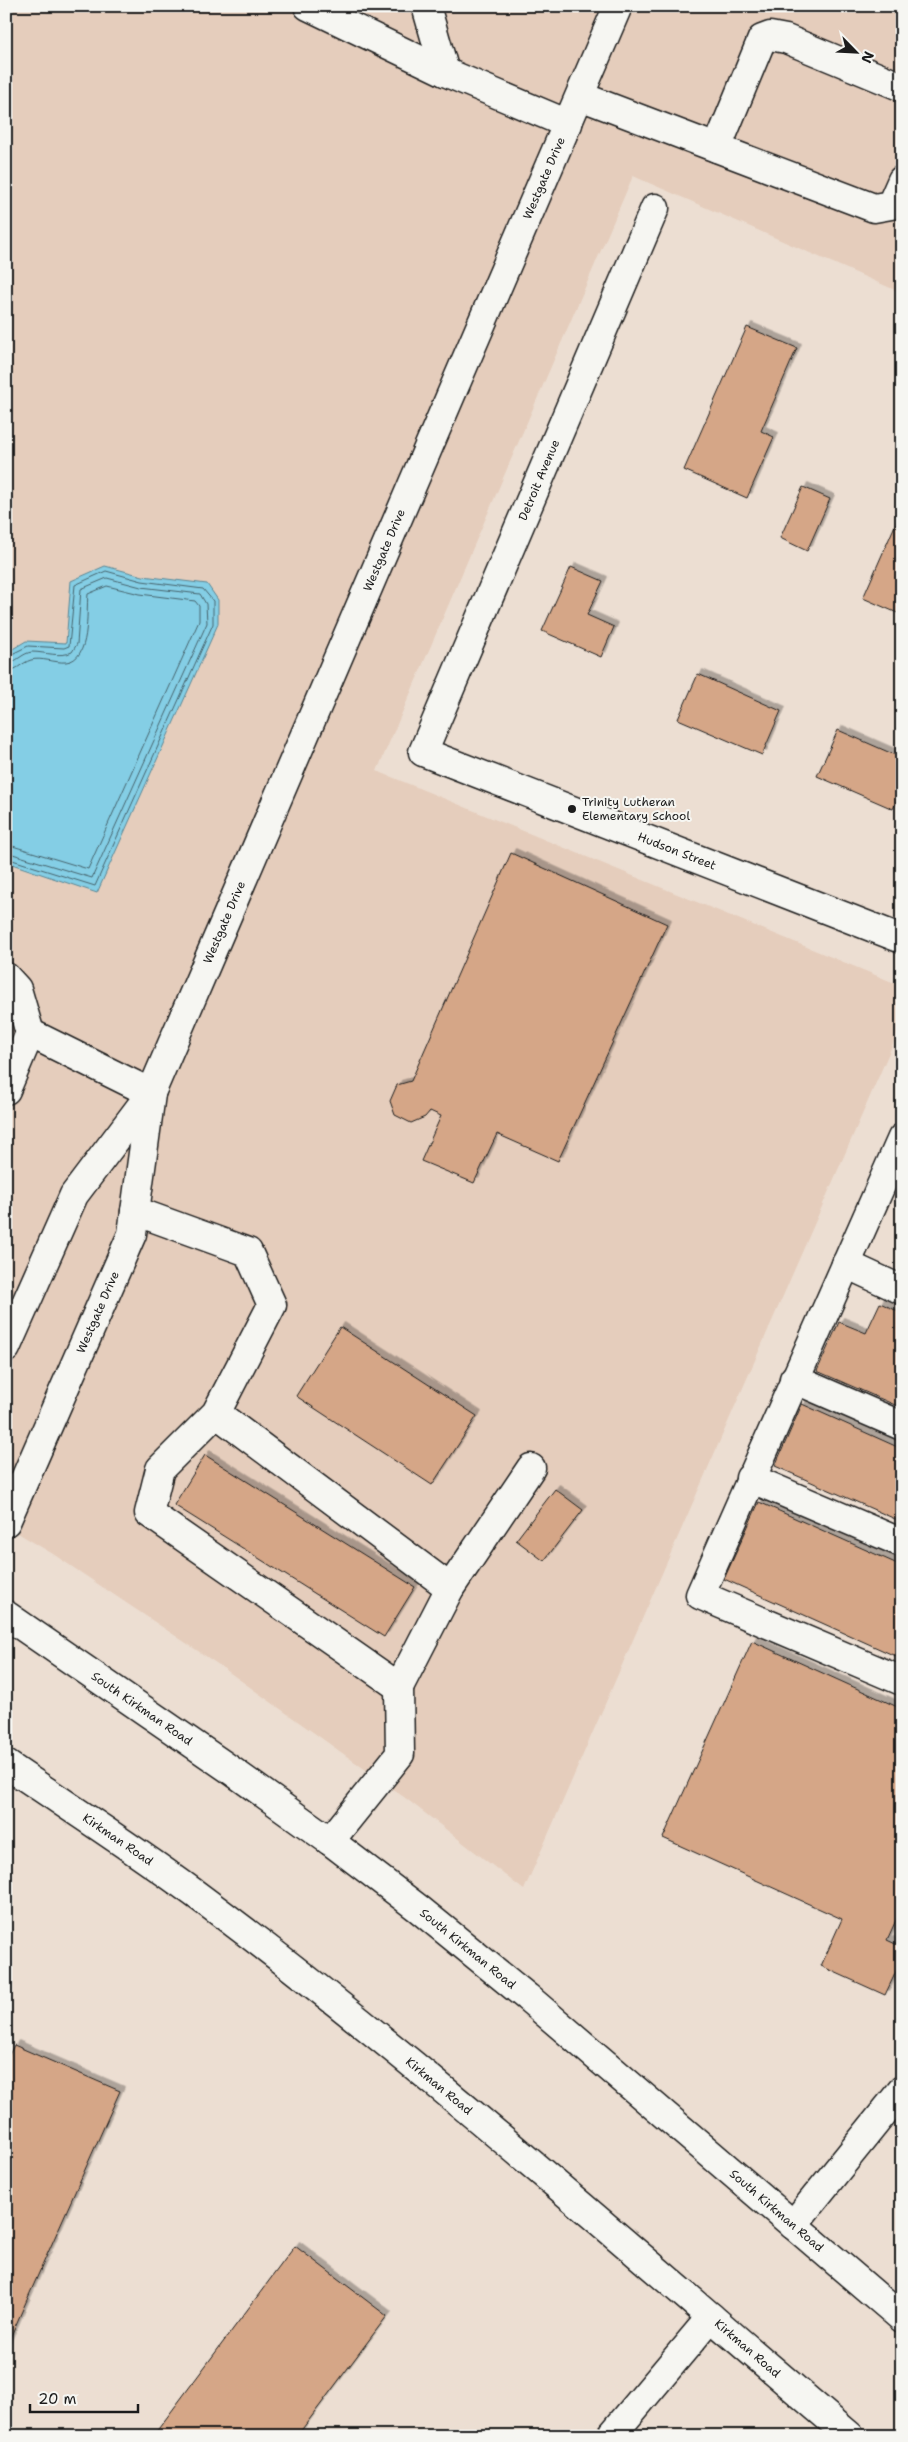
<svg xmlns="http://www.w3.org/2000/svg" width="908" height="2442" viewBox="0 0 908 2442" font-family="'Shantell Sans',sans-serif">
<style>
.built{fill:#e5cdbc}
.water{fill:#84cee5;stroke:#5a8795}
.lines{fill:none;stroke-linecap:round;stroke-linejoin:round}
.shore{stroke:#46636c;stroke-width:1}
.building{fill:#d5a687;stroke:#1c1c1c;filter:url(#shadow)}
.minor-casing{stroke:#1c1c1c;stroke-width:31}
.major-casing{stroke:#1c1c1c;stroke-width:31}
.minor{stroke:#f6f6f2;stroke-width:28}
.major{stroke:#f6f6f2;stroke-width:28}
.poi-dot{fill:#1c1c1c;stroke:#f6f6f2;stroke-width:2}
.labels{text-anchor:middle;stroke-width:4;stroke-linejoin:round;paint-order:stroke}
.street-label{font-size:12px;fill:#1c1c1c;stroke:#f6f6f2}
.poi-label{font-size:12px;fill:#1c1c1c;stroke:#f6f6f2;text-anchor:start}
</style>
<defs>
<filter id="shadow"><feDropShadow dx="4.5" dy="-4.5" stdDeviation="0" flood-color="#0004"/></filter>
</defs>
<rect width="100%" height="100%" fill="#ecded2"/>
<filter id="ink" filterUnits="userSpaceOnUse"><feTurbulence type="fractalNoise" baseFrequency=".02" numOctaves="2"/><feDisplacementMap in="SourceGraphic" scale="10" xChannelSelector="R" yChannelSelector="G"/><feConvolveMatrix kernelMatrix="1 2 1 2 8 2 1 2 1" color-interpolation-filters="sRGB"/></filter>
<g filter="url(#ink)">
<!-- built -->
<path class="built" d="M 6,6 L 902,6 L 902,293 L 633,176 L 377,771 L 902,986 L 902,1023 L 524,1890 L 408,1800 L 219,1665 L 53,1554 L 6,1526 Z"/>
<!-- water -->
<path class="water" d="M 105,566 L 143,576 L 207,584 L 218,600 L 218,624 L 97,893 L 6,862 L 6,653 L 26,641 L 66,643 L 71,581 Z"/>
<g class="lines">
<!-- shore -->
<path class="shore" d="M 6,657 L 28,646 L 64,648 L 69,646 L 75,585 L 106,571 L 142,581 L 203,589 L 213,601 L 213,624 L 95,886 L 6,858
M 6,664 C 16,663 22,653 32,652 C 45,652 61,658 72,652 L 77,644 L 81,589 L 107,578 L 141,587 L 200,594 L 206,604 L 207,623 L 92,878 L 6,852
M 6,671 C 17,671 21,663 31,660 C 41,657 55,663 66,662 C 91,660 86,613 88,594 L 107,586 L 140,594 L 195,601 L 199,606 L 199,621 L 88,869 L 6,844"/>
</g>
<!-- building -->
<path class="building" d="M 747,327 L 797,348 L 761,431 L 774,437 L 747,498 L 684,470 Z
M 803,487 L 830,499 L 807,551 L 780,538 Z
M 900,514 L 902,514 L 902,615 L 863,598 Z
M 571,567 L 603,581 L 587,615 L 614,627 L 601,657 L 542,631 Z
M 698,674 L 781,711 L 762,755 L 678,719 Z
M 838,730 L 902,758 L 902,791 L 893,809 L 817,776 Z
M 511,853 L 667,924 L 558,1161 L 497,1134 L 474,1183 L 421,1161 L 441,1116 L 430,1111 L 425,1117 L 411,1123 L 395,1115 L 390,1101 L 397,1085 L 411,1081 Z
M 880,1303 L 902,1313 L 902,1408 L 817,1371 L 839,1322 L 866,1333 Z
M 340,1327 L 477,1416 L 432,1485 L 296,1396 Z
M 802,1404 L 902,1449 L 902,1522 L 775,1466 Z
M 205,1455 L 415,1587 L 384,1637 L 174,1505 Z
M 555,1489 L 583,1510 L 544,1561 L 516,1540 Z
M 759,1502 L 902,1566 L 902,1659 L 724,1579 Z
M 752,1641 L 902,1709 L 902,1907 L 887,1940 L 902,1947 L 902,1959 L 885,1995 L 821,1966 L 842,1919 L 663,1838 Z
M 14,2045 L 120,2091 L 6,2347 L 6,2061 Z
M 295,2246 L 387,2316 L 297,2436 L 153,2436 Z"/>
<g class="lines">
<defs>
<g id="minor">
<path d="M 308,6 L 445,72 L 568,124"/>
<path d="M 426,6 L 445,72"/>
<path d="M 580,96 L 874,208 L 891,205 L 902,180"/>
<path d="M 717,148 L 762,39 L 770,36 L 786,39 L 902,87"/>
<path id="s1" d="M 655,208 L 423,752 L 902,939"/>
<path d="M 6,977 L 17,989 L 30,1033"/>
<path d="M 6,1090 L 30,1033 L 151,1093"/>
<path d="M 902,1138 L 700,1595 L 902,1681"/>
<path d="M 135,1211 L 248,1252 L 272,1305 L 216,1413 L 160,1469 L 149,1513 L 399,1687 L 450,1588 L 216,1413"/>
<path d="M 846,1264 L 902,1290"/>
<path id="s2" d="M 6,1348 L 74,1195 L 151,1093 L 618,6"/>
<path d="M 794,1379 L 902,1426"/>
<path d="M 750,1478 L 902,1543"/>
<path id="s3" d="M 6,1522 L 132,1234 L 151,1094"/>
<path d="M 450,1588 L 531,1468"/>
<path d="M 330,1841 L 400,1754 L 399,1687"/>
<path d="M 793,2225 L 902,2090"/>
<path d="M 611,2436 L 711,2317"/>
</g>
<g id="major">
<path id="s4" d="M 6,1615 L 228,1768 L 330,1841 L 419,1909 L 527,1997 L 902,2318"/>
<path id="s5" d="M 6,1764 C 69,1807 133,1848 194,1893 C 422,2062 633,2252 850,2436"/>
</g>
</defs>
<!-- minor casing -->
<use href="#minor" class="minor-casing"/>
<!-- major casing -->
<use href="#major" class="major-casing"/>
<!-- minor -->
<use href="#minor" class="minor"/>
<!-- major -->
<use href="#major" class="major"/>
</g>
</g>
<!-- markers -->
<circle class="poi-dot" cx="572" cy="809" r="5"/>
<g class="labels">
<!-- street labels -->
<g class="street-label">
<text dy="4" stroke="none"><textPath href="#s2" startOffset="1291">Westgate Drive</textPath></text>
<text transform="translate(539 480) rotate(-67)" y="4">Detroit Avenue</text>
<text dy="4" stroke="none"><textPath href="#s2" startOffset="886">Westgate Drive</textPath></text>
<text dy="4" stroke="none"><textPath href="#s1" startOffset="864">Hudson Street</textPath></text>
<text dy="4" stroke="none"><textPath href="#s2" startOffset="481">Westgate Drive</textPath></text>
<text dy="4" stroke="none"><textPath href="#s3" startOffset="229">Westgate Drive</textPath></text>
<text dy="4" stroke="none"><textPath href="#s4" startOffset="165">South Kirkman Road</textPath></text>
<text dy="4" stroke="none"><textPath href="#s5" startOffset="135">Kirkman Road</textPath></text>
<text dy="4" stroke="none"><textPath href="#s4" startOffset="570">South Kirkman Road</textPath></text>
<text dy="4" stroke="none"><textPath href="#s5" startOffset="540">Kirkman Road</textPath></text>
<text dy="4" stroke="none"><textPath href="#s4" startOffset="975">South Kirkman Road</textPath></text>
<text dy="4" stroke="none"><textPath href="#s5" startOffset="945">Kirkman Road</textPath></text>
</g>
<!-- poi labels -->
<g class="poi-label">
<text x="582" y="806">Trinity Lutheran<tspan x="582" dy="14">Elementary School</tspan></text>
</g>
</g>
<!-- margin -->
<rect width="908" height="2442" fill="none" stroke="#f6f6f2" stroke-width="25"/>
<rect x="12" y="12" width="883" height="2417" fill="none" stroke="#1c1c1c" stroke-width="2" filter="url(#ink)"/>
<!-- north arrow -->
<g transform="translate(856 52) rotate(114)" stroke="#f6f6f2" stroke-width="4" paint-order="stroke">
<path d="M0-4L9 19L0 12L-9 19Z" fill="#1c1c1c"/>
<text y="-8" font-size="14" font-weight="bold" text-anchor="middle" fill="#1c1c1c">N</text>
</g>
<!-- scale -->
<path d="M30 2404v8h108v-8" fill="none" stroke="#1c1c1c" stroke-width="2.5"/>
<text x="38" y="2404" font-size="15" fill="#1c1c1c" stroke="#f6f6f2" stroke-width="4" paint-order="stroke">20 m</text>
</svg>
